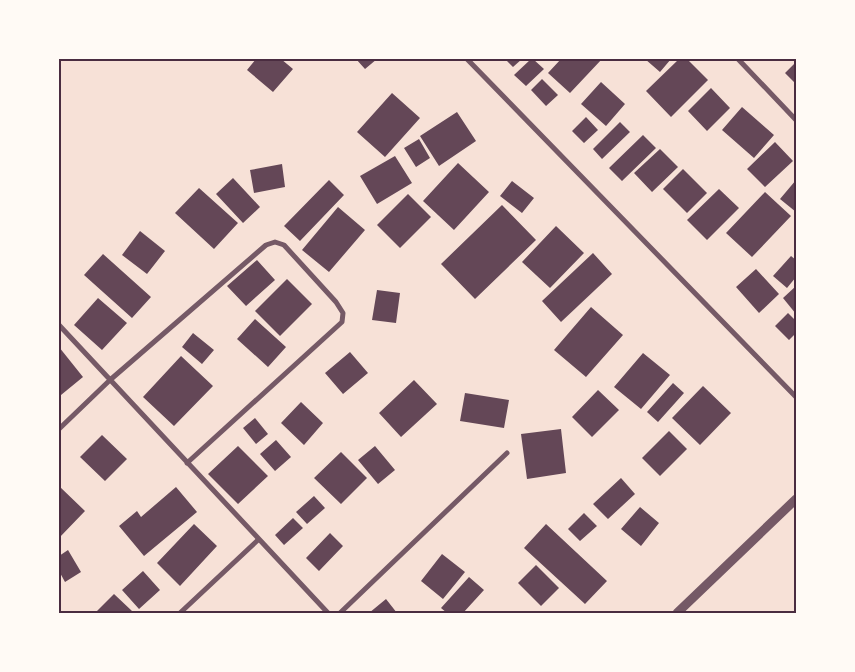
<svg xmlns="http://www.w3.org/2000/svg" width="855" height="672" viewBox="0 0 855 672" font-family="Quicksand,sans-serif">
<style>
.building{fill:#644757}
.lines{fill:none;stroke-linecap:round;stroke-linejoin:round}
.minor{stroke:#755966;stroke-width:5}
.tertiary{stroke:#755966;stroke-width:9}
.neatline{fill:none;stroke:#4a2c40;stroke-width:2}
</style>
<rect width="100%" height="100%" fill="#f7e1d7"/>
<!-- building -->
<path class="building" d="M 256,59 L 281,59 L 293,69 L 273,92 L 247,70 Z
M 356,59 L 377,59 L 365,69 Z
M 505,59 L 522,59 L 513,67 Z
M 531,59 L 533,59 L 544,69 L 526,86 L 514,75 Z
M 561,59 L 602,59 L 570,93 L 548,73 Z
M 645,59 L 671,59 L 660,72 Z
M 679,59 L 687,59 L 708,80 L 671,117 L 646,91 Z
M 796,62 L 796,84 L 785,73 Z
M 542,79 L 558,95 L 546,106 L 531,90 Z
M 601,82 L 625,104 L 606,126 L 581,104 Z
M 711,88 L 730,108 L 707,131 L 688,111 Z
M 392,93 L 420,118 L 385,157 L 357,132 Z
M 742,107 L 774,135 L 754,158 L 722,130 Z
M 457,112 L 476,141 L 439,166 L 420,136 Z
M 586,117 L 598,130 L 584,143 L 572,131 Z
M 620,122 L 630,132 L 602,159 L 593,149 Z
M 643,135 L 656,148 L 622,181 L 609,168 Z
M 419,139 L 430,158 L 416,167 L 404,148 Z
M 775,142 L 793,161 L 765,187 L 747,169 Z
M 660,149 L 678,167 L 652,192 L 634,173 Z
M 395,156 L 412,183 L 377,204 L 360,176 Z
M 458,163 L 489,192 L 454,230 L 423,201 Z
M 282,164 L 285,187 L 254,193 L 250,170 Z
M 683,169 L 707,193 L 687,213 L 663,189 Z
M 233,178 L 260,207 L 243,223 L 216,194 Z
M 329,180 L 344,195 L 300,241 L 284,226 Z
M 796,180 L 796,212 L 780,199 Z
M 512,181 L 534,198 L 522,213 L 500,196 Z
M 199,188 L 238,223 L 214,249 L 175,213 Z
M 719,189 L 739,208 L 707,240 L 687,220 Z
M 765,192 L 791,216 L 752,257 L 726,233 Z
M 408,194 L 431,217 L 400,248 L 377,225 Z
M 502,205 L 536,240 L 475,299 L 441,264 Z
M 338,207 L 365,230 L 329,272 L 302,250 Z
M 556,226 L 584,253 L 550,288 L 522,262 Z
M 140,231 L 165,251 L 147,274 L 122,255 Z
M 593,253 L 612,274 L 561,322 L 542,301 Z
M 103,254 L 151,297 L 132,318 L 84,275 Z
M 791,256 L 796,260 L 796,277 L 787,288 L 773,276 Z
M 257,260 L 275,280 L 246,306 L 227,286 Z
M 756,269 L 779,294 L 759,313 L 736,287 Z
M 287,279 L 312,304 L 280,336 L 255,311 Z
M 796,286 L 796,314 L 783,298 Z
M 377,290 L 400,293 L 396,323 L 372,320 Z
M 98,298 L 127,323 L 102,350 L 74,325 Z
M 591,307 L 623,335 L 586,377 L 554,350 Z
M 788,313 L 796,321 L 796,333 L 789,340 L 775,326 Z
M 255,319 L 286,347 L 268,367 L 237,339 Z
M 193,333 L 214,350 L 202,364 L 182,347 Z
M 59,347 L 83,377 L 61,395 L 59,392 Z
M 350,352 L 368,373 L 343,394 L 325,373 Z
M 643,353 L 670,375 L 641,409 L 614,387 Z
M 181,356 L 213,386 L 174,426 L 143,397 Z
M 414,380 L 437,404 L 401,437 L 379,413 Z
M 673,383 L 684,393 L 658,422 L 647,412 Z
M 703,386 L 731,413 L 700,445 L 672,418 Z
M 598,390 L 619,410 L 592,437 L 572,417 Z
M 465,393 L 509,400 L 504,428 L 460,421 Z
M 301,402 L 323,423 L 304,445 L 281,423 Z
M 255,418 L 268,434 L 256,444 L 243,428 Z
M 561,429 L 566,473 L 527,479 L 521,434 Z
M 669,431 L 687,449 L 660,476 L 642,458 Z
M 102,435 L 127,459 L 105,481 L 80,457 Z
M 276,440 L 291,457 L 275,471 L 260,454 Z
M 238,446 L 268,476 L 238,504 L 208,474 Z
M 375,446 L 395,470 L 378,484 L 358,460 Z
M 341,452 L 367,478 L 341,504 L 314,478 Z
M 621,478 L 635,494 L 608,519 L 593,504 Z
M 59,486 L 85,511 L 59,538 Z
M 176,487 L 197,512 L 144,556 L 119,526 L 137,511 L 141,517 Z
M 314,496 L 325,508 L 307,524 L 296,512 Z
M 640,507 L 659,523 L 641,546 L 621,529 Z
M 584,513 L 597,526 L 580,541 L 568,529 Z
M 293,518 L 303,528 L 284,545 L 275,535 Z
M 194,524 L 217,546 L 180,586 L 157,563 Z
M 546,524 L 607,581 L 585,604 L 524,548 Z
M 330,533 L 343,546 L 319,571 L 306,558 Z
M 68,550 L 81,572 L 65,582 L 59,571 L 59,556 Z
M 442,554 L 465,572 L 443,599 L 421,581 Z
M 536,565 L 559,588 L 541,606 L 518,583 Z
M 143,571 L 160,590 L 139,609 L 122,590 Z
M 469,577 L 484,590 L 463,613 L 447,613 L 441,608 Z
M 114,594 L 132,611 L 129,613 L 97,613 L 96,612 Z
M 386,599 L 397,613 L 369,613 Z"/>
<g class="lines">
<!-- minor -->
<path class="minor" d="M 467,59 L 796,397
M 738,59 L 796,120
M 59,325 L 328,613
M 59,429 L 110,380 L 266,245 L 275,242 L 284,245 L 336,302 L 343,313 L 342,322 L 187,463
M 180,613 L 259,539
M 340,613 L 507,453"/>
<!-- tertiary -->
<path class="tertiary" d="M 677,613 L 796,499"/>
</g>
<!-- border -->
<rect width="855" height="672" fill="none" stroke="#fffaf5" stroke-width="120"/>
<rect x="60" y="60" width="735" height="552" class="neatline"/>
</svg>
